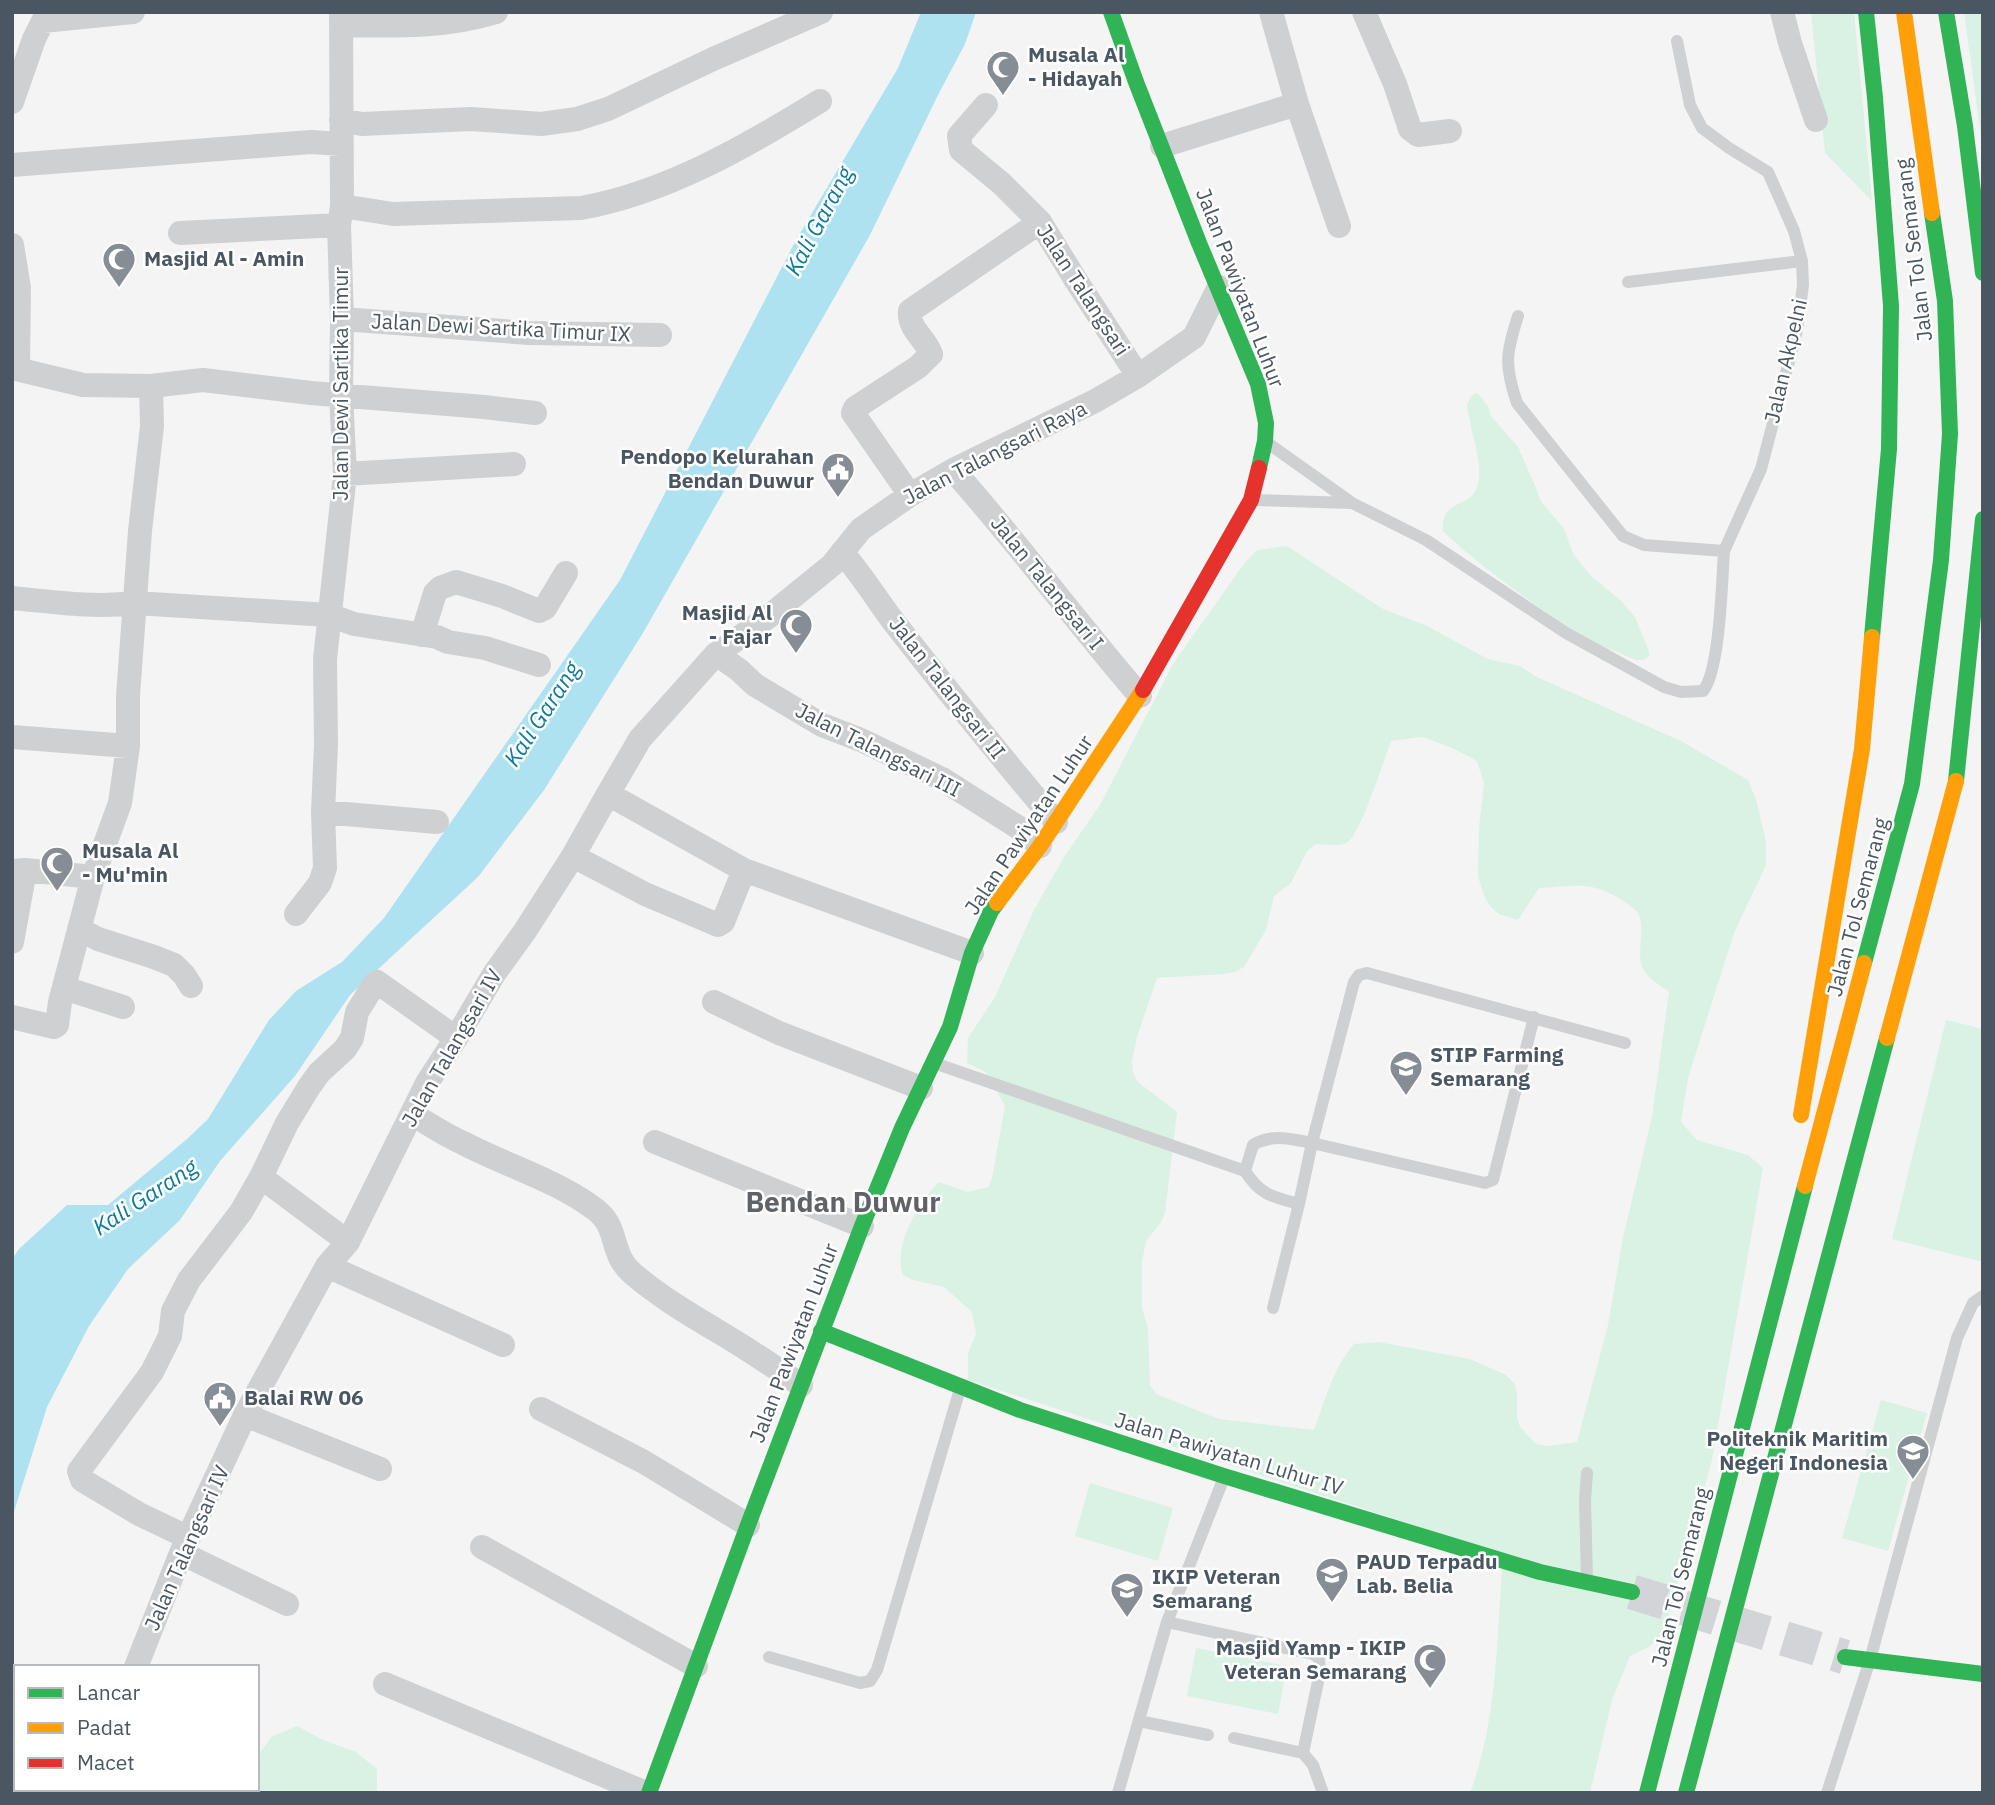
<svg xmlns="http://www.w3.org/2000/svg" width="1995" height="1805" viewBox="0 0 1995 1805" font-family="'IBM Plex Sans',sans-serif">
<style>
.green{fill:#d9f2e3;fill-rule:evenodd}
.water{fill:#aee2f0}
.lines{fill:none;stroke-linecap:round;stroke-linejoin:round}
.secondary-tunnel{stroke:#d2d4d7;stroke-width:35;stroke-dasharray:35 18;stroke-linecap:butt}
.lane{stroke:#ced0d2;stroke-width:12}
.street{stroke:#ced0d2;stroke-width:24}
.fast{stroke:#30b455;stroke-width:16}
.slow{stroke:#ff9f0a;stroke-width:16}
.jam{stroke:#e5322d;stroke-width:16}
.labels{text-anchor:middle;stroke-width:5;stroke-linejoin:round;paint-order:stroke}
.poi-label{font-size:21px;font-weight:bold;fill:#4a5661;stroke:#fff;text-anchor:start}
.street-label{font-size:21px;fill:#4a5661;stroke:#fff}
.water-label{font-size:23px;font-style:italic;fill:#0c7c9b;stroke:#fff}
.district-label{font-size:28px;font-weight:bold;fill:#5f6368;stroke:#fff}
</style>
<rect width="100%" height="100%" fill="#f4f4f4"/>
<!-- green -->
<path class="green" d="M 1811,12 L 1854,12 L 1872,201 L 1825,153 Z
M 1964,12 L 1983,12 L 1983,152 Z
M 1477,393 L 1488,406 L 1491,416 L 1518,447 L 1536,488 L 1540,500 L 1564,529 L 1574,555 L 1590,575 L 1621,601 L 1635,617 L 1649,651 L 1649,656 C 1639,665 1630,657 1620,653 C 1615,650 1609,650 1604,648 C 1582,638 1560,622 1540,608 C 1505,583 1474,561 1443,531 C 1440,498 1470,509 1477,487 C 1484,467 1473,441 1470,421 C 1469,416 1467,409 1467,405 C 1467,403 1471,396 1472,395 Z
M 1287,546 L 1383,609 L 1425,625 L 1488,659 L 1520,666 L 1537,677 L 1681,741 L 1748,780 L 1756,799 L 1766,842 L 1766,865 L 1734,933 L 1688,1078 L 1681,1122 L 1697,1140 L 1748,1155 L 1763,1168 L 1712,1460 L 1664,1632 L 1649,1647 L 1630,1656 L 1612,1700 L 1590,1793 L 1470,1793 C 1498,1719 1497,1632 1503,1554 L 968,1380 L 968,1353 L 976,1334 L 972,1312 L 944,1287 L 913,1280 L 903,1275 C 892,1247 919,1201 939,1182 L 968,1192 L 988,1187 L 992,1178 L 1005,1106 L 986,1072 L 967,1063 L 968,1038 L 995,997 L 1033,912 L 1064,857 L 1100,805 L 1173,664 L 1243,565 L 1257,550 ZM 1423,737 L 1452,748 L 1477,761 L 1484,783 L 1479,827 L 1478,877 L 1485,898 L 1491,907 L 1499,914 L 1518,920 L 1539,888 C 1575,886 1595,880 1626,903 C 1632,907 1638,911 1640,918 C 1644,934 1637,952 1642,967 C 1647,978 1660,985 1669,992 L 1652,1117 L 1623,1237 L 1608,1325 L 1577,1442 L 1547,1446 L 1536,1444 L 1520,1427 L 1517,1417 L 1517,1393 L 1514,1383 L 1506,1375 L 1470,1359 L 1379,1342 L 1354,1344 C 1333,1368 1325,1401 1314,1430 L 1219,1419 L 1156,1394 L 1150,1385 L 1148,1329 L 1142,1308 L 1142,1262 L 1146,1241 L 1160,1224 L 1165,1213 L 1177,1112 L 1138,1082 L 1133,1072 L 1132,1061 L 1137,1037 L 1157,978 L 1225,974 L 1235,972 L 1244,967 L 1266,930 L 1274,896 L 1291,883 L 1307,851 L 1316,844 C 1325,844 1339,848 1348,842 C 1361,832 1384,760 1391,741 Z
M 1946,1020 L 1983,1029 L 1983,1262 L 1892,1239 Z
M 1881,1400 L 1927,1413 L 1888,1551 L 1842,1538 Z
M 1090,1483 L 1173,1508 L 1158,1561 L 1075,1536 Z
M 1196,1648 L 1287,1666 L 1278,1714 L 1187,1696 Z
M 297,1726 L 321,1739 L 356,1752 L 377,1769 L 377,1793 L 64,1793 L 63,1789 L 257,1789 L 258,1756 L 271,1737 Z"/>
<!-- water -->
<path class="water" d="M 921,12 L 976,12 L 965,44 L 938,95 L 870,235 L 643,633 L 544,790 L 478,877 L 350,995 L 295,1076 L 220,1161 L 180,1220 L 128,1269 L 89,1326 L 47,1407 L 12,1518 L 12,1259 L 19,1249 L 67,1205 L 108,1205 L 187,1139 L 208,1119 L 269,1020 L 296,991 L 342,962 L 384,918 L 620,580 L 796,240 L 898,68 Z
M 12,1663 L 16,1686 L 16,1789 L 50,1789 L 52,1793 L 14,1793 L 12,1787 Z"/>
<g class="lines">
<!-- secondary-tunnel -->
<path class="secondary-tunnel" d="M 1632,1592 L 1845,1657"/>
<!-- lane -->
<path class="lane" d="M 1677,41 L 1690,105 L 1702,128 L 1729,148 L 1768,172 L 1794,231 L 1802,261 L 1803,285 L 1797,331 L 1761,469 L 1724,551
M 1628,282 L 1802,261
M 1269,444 L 1352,503 L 1426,540 L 1566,633 L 1664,687 L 1681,692 L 1703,691 C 1720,671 1722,580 1724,551 L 1644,545 L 1623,536 L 1517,403 C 1504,365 1506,353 1518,316
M 1255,500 L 1352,503
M 934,1063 L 1245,1171 L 1253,1145 C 1273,1133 1291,1139 1312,1143 L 1354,982 L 1359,975 L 1367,973 L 1625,1043
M 1245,1171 C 1260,1195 1273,1197 1299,1204 L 1312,1143 L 1485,1183 L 1493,1180 L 1534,1017
M 1273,1308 L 1299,1204
M 1587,1473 L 1585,1500 L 1587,1579
M 1167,1622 L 1313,1654 L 1319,1658 L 1320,1672 L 1303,1753
M 769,1657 L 860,1683 L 870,1681 L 877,1670 L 960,1389
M 1139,1721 L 1208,1735
M 1234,1738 L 1303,1753 L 1313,1765 L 1323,1793
M 1118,1793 L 1167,1622 L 1223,1480
M 1827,1793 L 1870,1660 L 1957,1338 L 1973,1303 L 1983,1296"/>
<!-- street -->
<path class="street" d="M 1271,12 L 1297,104 L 1339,226
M 1364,12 L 1395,84 L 1410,129 L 1418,135 L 1450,131
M 1782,12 L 1790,43 L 1816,120
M 342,25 C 395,26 444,28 496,12
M 12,102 L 34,39 L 43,21 L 133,12
M 986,105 L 959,136 L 961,150 L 1002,184 L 1040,222 L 1077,282 L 1138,376
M 341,120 L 362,124 L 471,119 L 541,124 L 577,119 L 608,109 L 713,59 L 821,12
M 1162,146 L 1297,104
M 12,165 L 311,142 L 341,144
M 342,206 L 393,214 L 581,208 C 666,193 747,146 820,101
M 180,233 L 339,225
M 12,245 L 19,288 L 18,368
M 342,319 L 529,333 L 660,335
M 12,368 L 83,385 L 151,386 L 203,380 L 311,393 L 484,407 L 535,413
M 953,470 C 1018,543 1076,622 1140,696
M 345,474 L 514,464
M 910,495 L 853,413 L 855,408 L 918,367 L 931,354 C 926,339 908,329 910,311 L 1040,222
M 842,552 C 861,574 876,598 893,621 C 946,689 1000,756 1056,822
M 12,598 C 54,602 93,608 135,603 L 329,615 L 354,624 L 437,637 L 448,642 L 485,648 L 539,665
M 422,635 L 435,593 L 440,588 L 456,582 L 502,596 L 539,611 L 545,608 L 566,573
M 716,654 L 739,670 L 755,685 L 822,725 L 861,740 L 942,779 L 1021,829 L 1040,846
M 12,737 L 128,746
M 608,794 L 640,739 L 716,654 L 768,617 L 832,565 L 861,529 L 910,495 L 953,470 L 1095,401 L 1138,376 L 1194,337 L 1219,287
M 323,812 L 437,822
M 573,856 L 645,894 L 718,925 L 723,922 L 744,870
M 12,871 L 25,870 L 93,877
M 296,914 L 320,883 L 325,868 L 323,812 L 326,744 L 325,659 L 345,474 L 341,395 L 342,319 L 339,225 L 342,206 L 341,12
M 79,929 L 98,939 L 154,957 L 174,965 L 184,975 L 191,986
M 12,942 L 25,870
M 64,988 L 123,1007
M 714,1002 L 779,1033 L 921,1088
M 12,1017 L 54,1027 L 57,1025 L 60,1002 L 93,877 L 120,803 L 128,746 L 128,696 L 140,531 L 152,426 L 151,386
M 412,1114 C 429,1124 445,1135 463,1143 C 505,1165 553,1179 592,1207 C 621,1226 608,1252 632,1273 C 662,1299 696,1318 729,1338 C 754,1353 777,1369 801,1385
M 655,1142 L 862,1226
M 261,1177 L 348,1242
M 327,1266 L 503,1345
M 541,1409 L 644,1462 L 748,1525
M 245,1415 L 380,1469
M 189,1538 L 139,1514 L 82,1480 L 79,1471 L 152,1372 L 170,1336 L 173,1311 L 189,1280 L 241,1212 L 261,1177 L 287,1123 L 309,1087 L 319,1073 L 345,1049 L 352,1038 L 357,1012 L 375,983 L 377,982 L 456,1038
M 482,1547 L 696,1666
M 181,1553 L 287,1604
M 136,1667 L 181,1553 L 245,1415 L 327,1266 L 348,1242 L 427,1083 L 458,1035 L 494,974 L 525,931 L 573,856 L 608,794 L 744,870 L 972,953
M 385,1684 L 646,1793"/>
<!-- fast -->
<path class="fast" d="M 1111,12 L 1136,82 L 1199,243 L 1258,384 L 1266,423 L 1265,441 L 1259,468
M 1866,12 L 1875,98 L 1891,306 L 1889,449 L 1872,637
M 1946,12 L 1965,126 L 1983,273
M 1956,781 L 1983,519
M 1864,963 L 1912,784 L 1941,560 L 1950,434 L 1945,301 L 1932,213
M 821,1331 L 1020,1410 L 1224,1476 L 1540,1572 L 1632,1592
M 1845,1657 L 1983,1674
M 649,1793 L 748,1525 L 862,1226 L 902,1128 L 950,1027 L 972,953 L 991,911 L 997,903
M 1647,1793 L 1805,1186
M 1686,1793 L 1887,1038"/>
<!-- slow -->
<path class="slow" d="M 1904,12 L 1932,213
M 997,903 L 1040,846 L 1143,690
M 1887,1038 L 1956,781
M 1801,1115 L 1862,749 L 1872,637
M 1805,1186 L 1864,963"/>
<!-- jam -->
<path class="jam" d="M 1143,690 L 1251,500 L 1259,468"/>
</g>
<!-- icons -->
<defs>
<symbol id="mosque-pin" viewBox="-11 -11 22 30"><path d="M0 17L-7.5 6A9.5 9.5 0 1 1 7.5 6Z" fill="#868d94" stroke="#fff"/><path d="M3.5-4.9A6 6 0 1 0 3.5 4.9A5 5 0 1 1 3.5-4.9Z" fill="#fff"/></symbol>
<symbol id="civic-pin" viewBox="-11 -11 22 30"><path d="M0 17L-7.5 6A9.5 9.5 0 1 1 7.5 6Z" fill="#868d94" stroke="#fff"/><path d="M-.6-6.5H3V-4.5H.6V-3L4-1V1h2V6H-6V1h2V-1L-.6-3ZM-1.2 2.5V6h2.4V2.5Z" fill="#fff"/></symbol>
<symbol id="university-pin" viewBox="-11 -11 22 30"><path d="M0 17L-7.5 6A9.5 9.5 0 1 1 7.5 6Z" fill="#868d94" stroke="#fff"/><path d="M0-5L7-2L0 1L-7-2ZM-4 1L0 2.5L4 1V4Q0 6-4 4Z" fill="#fff"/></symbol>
<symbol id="school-pin" viewBox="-11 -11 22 30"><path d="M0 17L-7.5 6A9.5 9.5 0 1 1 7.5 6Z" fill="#868d94" stroke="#fff"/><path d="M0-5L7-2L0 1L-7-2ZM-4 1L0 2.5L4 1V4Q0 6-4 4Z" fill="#fff"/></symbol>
</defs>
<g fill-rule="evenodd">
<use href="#mosque-pin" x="984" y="48" width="38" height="52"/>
<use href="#mosque-pin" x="100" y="240" width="38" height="52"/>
<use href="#civic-pin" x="819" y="450" width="38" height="52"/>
<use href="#mosque-pin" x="777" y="606" width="38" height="52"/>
<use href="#mosque-pin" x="38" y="844" width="38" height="52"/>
<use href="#university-pin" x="1387" y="1048" width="38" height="52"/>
<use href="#civic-pin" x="201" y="1379" width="38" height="52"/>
<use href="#university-pin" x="1894" y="1432" width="38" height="52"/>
<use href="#school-pin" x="1313" y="1555" width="38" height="52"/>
<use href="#university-pin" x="1108" y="1570" width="38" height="52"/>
<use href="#mosque-pin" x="1411" y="1641" width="38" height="52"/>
</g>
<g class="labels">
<!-- poi labels -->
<g class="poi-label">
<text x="1028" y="62">Musala Al<tspan x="1028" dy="24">- Hidayah</tspan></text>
<text x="144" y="266">Masjid Al - Amin</text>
<text x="814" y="464" text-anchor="end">Pendopo Kelurahan<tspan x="814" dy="24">Bendan Duwur</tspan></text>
<text x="772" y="620" text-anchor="end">Masjid Al<tspan x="772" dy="24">- Fajar</tspan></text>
<text x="82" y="858">Musala Al<tspan x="82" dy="24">- Mu'min</tspan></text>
<text x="1430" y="1062">STIP Farming<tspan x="1430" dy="24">Semarang</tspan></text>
<text x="244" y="1405">Balai RW 06</text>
<text x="1888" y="1446" text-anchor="end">Politeknik Maritim<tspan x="1888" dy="24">Negeri Indonesia</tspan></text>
<text x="1356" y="1569">PAUD Terpadu<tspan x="1356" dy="24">Lab. Belia</tspan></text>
<text x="1152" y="1584">IKIP Veteran<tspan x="1152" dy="24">Semarang</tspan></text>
<text x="1406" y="1655" text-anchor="end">Masjid Yamp - IKIP<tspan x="1406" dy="24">Veteran Semarang</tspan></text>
</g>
<!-- street labels -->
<g class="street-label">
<text transform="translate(1914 250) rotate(-97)" y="7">Jalan Tol Semarang</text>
<text transform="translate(1240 288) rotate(69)" y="7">Jalan Pawiyatan Luhur</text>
<text transform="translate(1083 290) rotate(57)" y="7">Jalan Talangsari</text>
<text transform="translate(501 328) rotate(3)" y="7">Jalan Dewi Sartika Timur IX</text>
<text transform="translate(1786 361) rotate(-77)" y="7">Jalan Akpelni</text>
<text transform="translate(341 384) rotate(-90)" y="7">Jalan Dewi Sartika Timur</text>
<text transform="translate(995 453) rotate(-27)" y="7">Jalan Talangsari Raya</text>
<text transform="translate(1047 583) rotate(51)" y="7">Jalan Talangsari I</text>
<text transform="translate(947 688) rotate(52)" y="7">Jalan Talangsari II</text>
<text transform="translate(878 750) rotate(27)" y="7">Jalan Talangsari III</text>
<text transform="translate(1029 825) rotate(-56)" y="7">Jalan Pawiyatan Luhur</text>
<text transform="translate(1858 907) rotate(-75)" y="7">Jalan Tol Semarang</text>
<text transform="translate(452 1048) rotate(-60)" y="7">Jalan Talangsari IV</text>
<text transform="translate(794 1343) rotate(-69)" y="7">Jalan Pawiyatan Luhur</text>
<text transform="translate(1229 1454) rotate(17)" y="7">Jalan Pawiyatan Luhur IV</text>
<text transform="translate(187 1548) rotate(-66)" y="7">Jalan Talangsari IV</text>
<text transform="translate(1681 1577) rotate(-76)" y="7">Jalan Tol Semarang</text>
</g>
<!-- water labels -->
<g class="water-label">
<text transform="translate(819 221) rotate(-62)" y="8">Kali Garang</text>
<text transform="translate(542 714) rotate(-57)" y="8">Kali Garang</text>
<text transform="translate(145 1197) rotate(-33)" y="8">Kali Garang</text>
</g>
<!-- district labels -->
<g class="district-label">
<text x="843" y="1212">Bendan Duwur</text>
</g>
</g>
<!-- border -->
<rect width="1995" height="1805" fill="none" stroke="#4a5661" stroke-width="28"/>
<!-- legend -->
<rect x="14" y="1665" width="245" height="126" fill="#ffffff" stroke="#b7bbc0" stroke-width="2"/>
<rect x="28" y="1688" width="35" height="10" fill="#30b455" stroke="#b7bbc0" stroke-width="2"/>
<text x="77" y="1700" font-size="21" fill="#4a5661">Lancar</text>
<rect x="28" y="1723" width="35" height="10" fill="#ff9f0a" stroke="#b7bbc0" stroke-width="2"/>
<text x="77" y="1735" font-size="21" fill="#4a5661">Padat</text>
<rect x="28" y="1758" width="35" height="10" fill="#e5322d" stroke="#b7bbc0" stroke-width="2"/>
<text x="77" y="1770" font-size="21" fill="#4a5661">Macet</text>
</svg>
